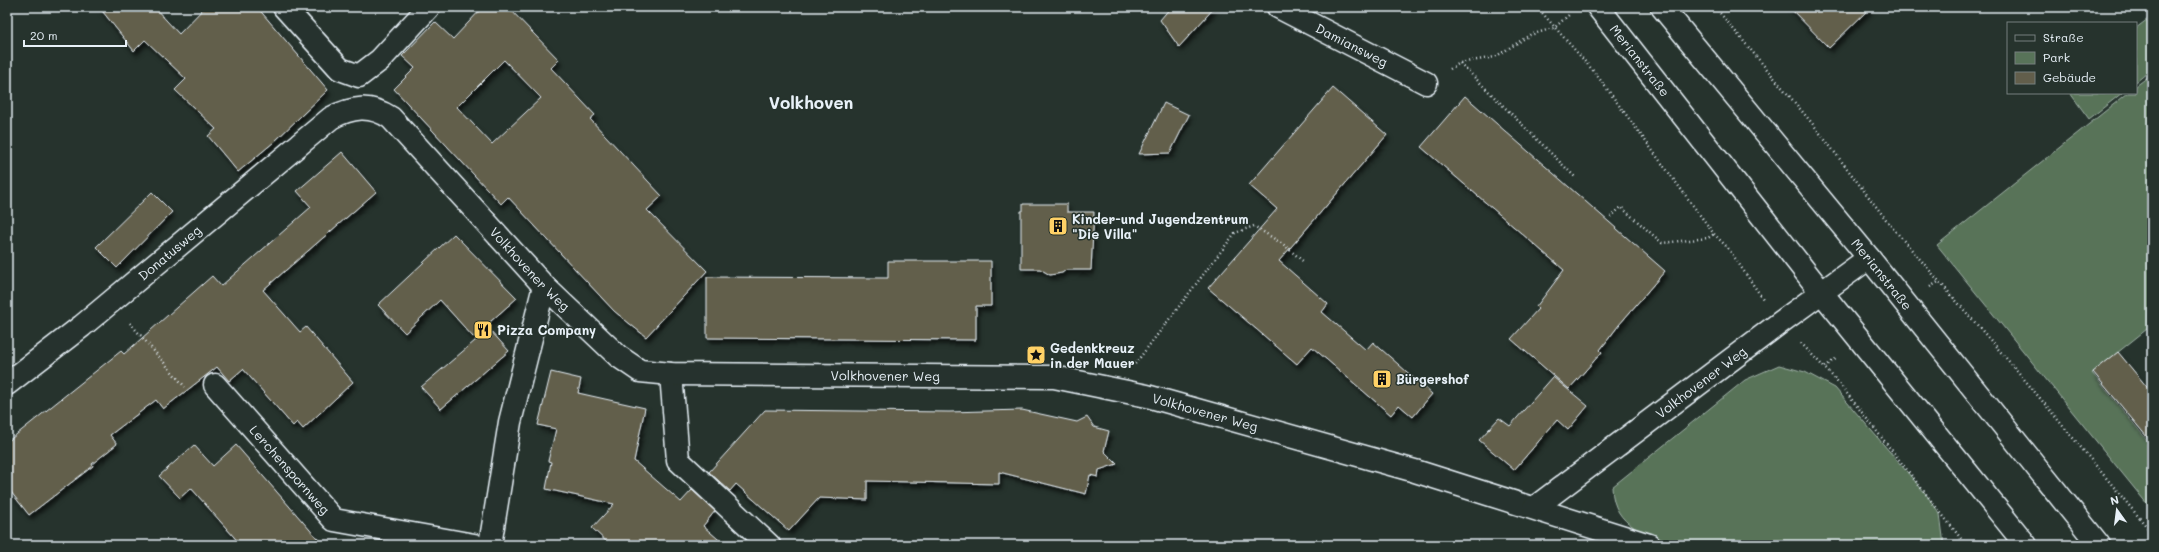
<svg xmlns="http://www.w3.org/2000/svg" width="2159" height="552" viewBox="0 0 2159 552" font-family="Mali,sans-serif">
<style>
.green{fill:#587359;stroke:#a0b2a8}
.building{fill:#625e4b;stroke:#e8f1f8;fill-rule:evenodd;filter:url(#shadow)}
.lines{fill:none;stroke-linecap:round;stroke-linejoin:round}
.minor-casing{stroke:#e8f1f8;stroke-width:25}
.tertiary-casing{stroke:#e8f1f8;stroke-width:25}
.path{stroke:#e8f1f8;stroke-width:2.5;stroke-dasharray:1 3;stroke-linecap:butt}
.minor{stroke:#26332d;stroke-width:22}
.tertiary{stroke:#26332d;stroke-width:22}
.labels{text-anchor:middle;stroke-width:3;stroke-linejoin:round;paint-order:stroke}
.street-label{font-size:13px;fill:#e8f1f8;stroke:#26332d}
.poi-label{font-size:13px;font-weight:bold;fill:#e8f1f8;stroke:#26332d;text-anchor:start}
.district-label{font-size:17px;font-weight:bold;fill:#e8f1f8;stroke:#26332d}
</style>
<defs>
<filter id="shadow"><feDropShadow dx="2.5" dy="4.5" stdDeviation="2" flood-color="#0009"/></filter>
</defs>
<rect width="100%" height="100%" fill="#26332d"/>
<filter id="ink" filterUnits="userSpaceOnUse"><feTurbulence type="fractalNoise" baseFrequency=".025" numOctaves="2"/><feDisplacementMap in="SourceGraphic" scale="8" xChannelSelector="R" yChannelSelector="G"/><feConvolveMatrix kernelMatrix="1 2 1 2 8 2 1 2 1" color-interpolation-filters="sRGB"/></filter>
<g filter="url(#ink)">
<!-- green -->
<path class="green" d="M 2152,16 L 2152,69 L 2136,82 L 2136,28 Z
M 2152,74 L 2152,325 L 2092,373 L 2152,446 L 2152,510 L 1937,245 L 2128,93 L 2136,93 L 2136,86 Z
M 2070,93 L 2122,93 L 2089,119 Z
M 1779,365 L 1805,372 L 1835,388 L 1925,493 L 1940,514 L 1944,545 L 1681,545 C 1648,535 1613,528 1612,487 L 1745,380 Z"/>
<!-- building -->
<path class="building" d="M 99,7 L 154,7 L 179,34 L 205,7 L 257,7 L 328,90 L 274,142 L 238,172 L 208,136 L 216,129 L 175,90 L 186,79 L 145,40 L 134,51 Z
M 483,7 L 508,7 L 559,60 L 551,68 L 595,115 L 590,119 L 662,196 L 647,210 L 707,271 L 646,337 L 614,311 L 508,197 L 501,204 L 394,89 L 415,68 L 402,56 L 435,22 L 453,39 ZM 504,60 L 541,98 L 492,144 L 457,107 Z
M 1171,7 L 1215,7 L 1179,47 L 1160,20 Z
M 1789,7 L 1871,7 L 1829,48 Z
M 1333,88 L 1387,135 L 1279,261 L 1328,304 L 1322,312 L 1366,350 L 1373,342 L 1432,394 L 1413,417 L 1399,405 L 1391,415 L 1312,347 L 1297,364 L 1208,288 L 1277,209 L 1249,185 Z
M 1465,96 L 1665,271 L 1619,325 L 1600,350 L 1602,352 L 1569,389 L 1511,339 L 1538,309 L 1536,307 L 1564,270 L 1421,147 Z
M 1164,103 L 1189,115 L 1170,153 L 1139,154 Z
M 342,152 L 376,192 L 263,290 L 300,332 L 306,327 L 353,382 L 303,429 L 297,422 L 293,426 L 243,369 L 229,381 L 217,367 L 163,409 L 156,400 L 110,435 L 117,444 L 92,464 L 93,466 L 29,515 L 7,487 L 7,442 L 121,351 L 124,354 L 212,276 L 221,286 L 311,207 L 297,191 Z
M 152,192 L 172,212 L 117,268 L 96,247 Z
M 1023,204 L 1067,204 L 1067,212 L 1094,212 L 1091,270 L 1066,270 L 1062,273 L 1050,275 L 1040,269 L 1021,269 L 1021,211 L 1023,211 Z
M 454,234 L 517,298 L 473,337 L 440,300 L 405,333 L 378,305 Z
M 888,261 L 991,261 L 991,306 L 976,306 L 976,340 L 707,338 L 707,277 L 888,278 Z
M 489,329 L 509,351 L 441,409 L 421,387 Z
M 2118,352 L 2152,393 L 2152,443 L 2093,372 Z
M 551,372 L 581,379 L 578,393 L 645,408 L 634,461 L 681,502 L 692,490 L 715,511 L 703,526 L 725,545 L 610,545 L 592,528 L 614,504 L 546,489 L 551,462 L 548,461 L 556,429 L 538,425 Z
M 1553,377 L 1588,406 L 1568,430 L 1557,420 L 1514,470 L 1479,440 L 1499,418 L 1510,426 Z
M 765,410 L 949,412 L 1022,410 L 1077,422 L 1087,417 L 1094,427 L 1109,431 L 1104,451 L 1117,464 L 1099,470 L 1098,477 L 1090,475 L 1086,494 L 999,472 L 999,484 L 867,481 L 867,500 L 819,498 L 789,531 L 736,484 L 730,491 L 709,472 Z
M 194,445 L 213,466 L 236,445 L 323,545 L 241,545 L 191,488 L 180,498 L 159,476 Z"/>
<g class="lines">
<defs>
<g id="minor">
<path d="M 284,7 L 340,69 L 359,76 L 380,60 L 429,7"/>
<path id="s1" d="M 1278,7 L 1426,83"/>
<path d="M 671,374 L 678,460 L 769,545"/>
<path id="s2" d="M 7,384 L 82,326 L 331,118 C 352,107 370,104 391,118 L 544,286 L 618,356 L 640,371 L 671,374 L 1054,377 L 1147,396 L 1415,471 L 1649,545"/>
<path id="s3" d="M 215,385 L 334,520 L 474,545"/>
<path id="s4" d="M 1534,508 L 1781,322 L 1869,258"/>
<path d="M 490,545 L 510,422 L 544,286"/>
</g>
<g id="tertiary">
<path id="s5" d="M 1598,7 L 1822,293 L 2026,545"/>
<path id="s6" d="M 1662,7 L 1869,258 L 2099,545"/>
</g>
</defs>
<!-- minor casing -->
<use href="#minor" class="minor-casing"/>
<!-- tertiary casing -->
<use href="#tertiary" class="tertiary-casing"/>
<!-- path -->
<path class="path" d="M 1537,7 L 1596,74 L 1714,234 L 1728,248 L 1763,299
M 1715,7 L 1816,128 L 1891,226 L 2019,373 L 2152,533
M 1460,63 L 1576,178
M 1450,69 L 1460,63 L 1495,57 L 1530,35 L 1554,28 L 1570,14
M 1611,217 L 1621,207 L 1662,243 L 1708,238 L 1714,234
M 1930,287 L 1940,281
M 130,323 L 185,387
M 1801,343 L 1838,382 L 1966,545
M 1135,364 L 1235,233 L 1254,226 L 1284,245 L 1304,262
M 1825,367 L 1837,358"/>
<!-- minor -->
<use href="#minor" class="minor"/>
<!-- tertiary -->
<use href="#tertiary" class="tertiary"/>
</g>
</g>
<!-- icons -->
<defs>
<symbol id="building-square" viewBox="-11 -11 22 22"><rect x="-9" y="-9" width="18" height="18" rx="4" fill="#ffd166" stroke="#26332d"/><path d="M-4-6H4V6H1V3H-1V6H-4ZM-2.5-4.3h1.7v1.8h-1.7ZM.8-4.3h1.7v1.8H.8ZM-2.5-1h1.7V.8h-1.7ZM.8-1h1.7V.8H.8Z" fill="#111"/></symbol>
<symbol id="restaurant-square" viewBox="-11 -11 22 22"><rect x="-9" y="-9" width="18" height="18" rx="4" fill="#ffd166" stroke="#26332d"/><path d="M-5-6h1v4h1v-4h1v4h1v-4h1v5L-1.5 .5V6h-2V.5L-5-1ZM5-6V6H3V1.5H1.5Q1.5-4 5-6Z" fill="#111"/></symbol>
<symbol id="sight-square" viewBox="-11 -11 22 22"><rect x="-9" y="-9" width="18" height="18" rx="4" fill="#ffd166" stroke="#26332d"/><path d="M0-6L1.8-2.2L6-1.7L2.9 1.2L3.7 5.4L0 3.3L-3.7 5.4L-2.9 1.2L-6-1.7L-1.8-2.2Z" fill="#111"/></symbol>
</defs>
<g fill-rule="evenodd">
<use href="#building-square" x="1047" y="215" width="22" height="22"/>
<use href="#restaurant-square" x="472" y="319" width="22" height="22"/>
<use href="#sight-square" x="1025" y="344" width="22" height="22"/>
<use href="#building-square" x="1371" y="368" width="22" height="22"/>
</g>
<g class="labels">
<!-- street labels -->
<g class="street-label">
<text dy="5" stroke="none"><textPath href="#s1" startOffset="83">Damiansweg</textPath></text>
<text dy="5" stroke="none"><textPath href="#s5" startOffset="68">Merianstraße</textPath></text>
<text dy="5" stroke="none"><textPath href="#s2" startOffset="209">Donatusweg</textPath></text>
<text dy="5" stroke="none"><textPath href="#s2" startOffset="688">Volkhovener Weg</textPath></text>
<text dy="5" stroke="none"><textPath href="#s6" startOffset="346">Merianstraße</textPath></text>
<text dy="5" stroke="none"><textPath href="#s2" startOffset="1084">Volkhovener Weg</textPath></text>
<text dy="5" stroke="none"><textPath href="#s4" startOffset="209">Volkhovener Weg</textPath></text>
<text dy="5" stroke="none"><textPath href="#s2" startOffset="1408">Volkhovener Weg</textPath></text>
<text dy="5" stroke="none"><textPath href="#s3" startOffset="113">Lerchenspornweg</textPath></text>
</g>
<!-- poi labels -->
<g class="poi-label">
<text x="1072" y="224">Kinder-und Jugendzentrum<tspan x="1072" dy="15">"Die Villa"</tspan></text>
<text x="497" y="335">Pizza Company</text>
<text x="1050" y="353">Gedenkkreuz<tspan x="1050" dy="15">in der Mauer</tspan></text>
<text x="1396" y="384">Bürgershof</text>
</g>
<!-- district labels -->
<g class="district-label">
<text x="811" y="109">Volkhoven</text>
</g>
</g>
<!-- margin -->
<rect width="2159" height="552" fill="none" stroke="#26332d" stroke-width="24"/>
<rect x="12" y="12" width="2135" height="528" fill="none" stroke="#e8f1f8" stroke-width="1.5" filter="url(#ink)"/>
<!-- legend -->
<rect x="2007" y="22" width="130" height="72" fill="#26332d" stroke="#747f7e"/>
<rect x="2015" y="35" width="20" height="6" fill="#26332d" stroke="#747f7e"/>
<text x="2043" y="42" font-size="12" fill="#e8f1f8">Straße</text>
<rect x="2015" y="52" width="20" height="12" fill="#587359" stroke="#747f7e"/>
<text x="2043" y="62" font-size="12" fill="#e8f1f8">Park</text>
<rect x="2015" y="72" width="20" height="12" fill="#625e4b" stroke="#747f7e"/>
<text x="2043" y="82" font-size="12" fill="#e8f1f8">Gebäude</text>
<!-- north arrow -->
<g transform="translate(2117 510) rotate(346)" stroke="#26332d" stroke-width="3" paint-order="stroke">
<path d="M0-3L7 15L0 10L-7 15Z" fill="#e8f1f8"/>
<text y="-6" font-size="11" font-weight="bold" text-anchor="middle" fill="#e8f1f8">N</text>
</g>
<!-- scale -->
<path d="M24 40v6h102v-6" fill="none" stroke="#e8f1f8" stroke-width="2"/>
<text x="30" y="40" font-size="12" fill="#e8f1f8" stroke="#26332d" stroke-width="3" paint-order="stroke">20 m</text>
</svg>
